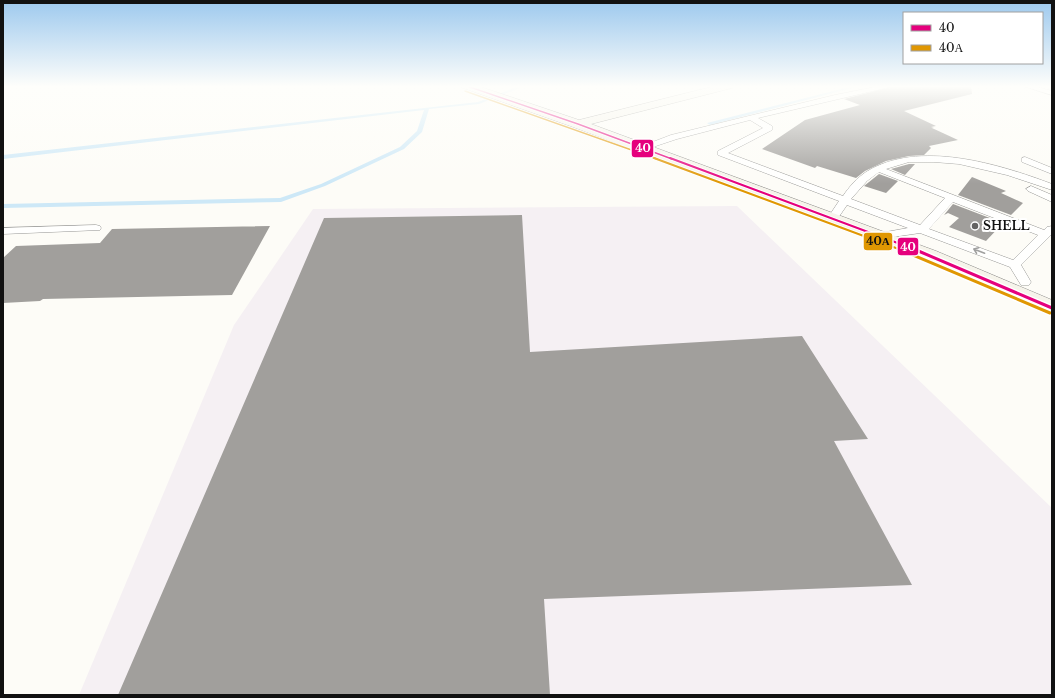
<svg xmlns="http://www.w3.org/2000/svg" width="1055" height="698" viewBox="0 0 1055 698" font-family="'Libre Baskerville',serif">
<style>
.industrial{fill:#f5f0f3}
.lines{fill:none;stroke-linecap:round;stroke-linejoin:round}
.stream{fill:#cde8f7;fill-rule:evenodd}
.building{fill:#a19f9c}
.lane-casing{stroke:#979795;stroke-width:1}
.secondary-casing{stroke:#8e8d8b;stroke-width:1}
.lane{fill:#fffffe;fill-rule:evenodd}
.secondary{fill:#f6f4eb;fill-rule:evenodd}
.bus-1-far2-casing{stroke:#fff;stroke-width:3}
.bus-1-far1-casing{stroke:#fff;stroke-width:4}
.bus-1-casing{stroke:#fff;stroke-width:6}
.bus-2-far2-casing{stroke:#fff;stroke-width:3}
.bus-2-far1-casing{stroke:#fff;stroke-width:4}
.bus-2-casing{stroke:#fff;stroke-width:6}
.bus-1-far2{stroke:#e5007d;stroke-width:1.5}
.bus-1-far1{stroke:#e5007d;stroke-width:2}
.bus-1{stroke:#e5007d;stroke-width:3}
.bus-2-far2{stroke:#e09702;stroke-width:1.5}
.bus-2-far1{stroke:#e09702;stroke-width:2}
.bus-2{stroke:#e09702;stroke-width:3}
.oneway{stroke:#a0a09f}
.poi-dot{fill:#646362;stroke:#fff;stroke-width:1.5}
.labels{text-anchor:middle;stroke-width:4;stroke-linejoin:round;paint-order:stroke}
.far-poi-label{font-size:12px;font-weight:bold;fill:#111;stroke:#fff;text-anchor:start}
.line-badge{stroke:#fff;stroke-width:1.5}
.badge-label{font-size:11px;text-anchor:middle;font-weight:bold;fill:#fff}
.pale-badge-label{font-size:11px;text-anchor:middle;font-weight:bold;fill:#111}
</style>
<rect width="100%" height="100%" fill="#fdfcf7"/>
<!-- industrial -->
<path class="industrial" d="M 737,206 L 1052,508 L 1052,695 L 79,695 L 234,325 L 313,209 Z"/>
<g class="lines">
<!-- stream -->
<path class="stream" d="M 519,86 L 525,86 L 479,104 L 429,109 L 422,132 L 404,149 L 325,186 L 281,202 L 3,208 L 3,204 L 280,198 L 321,184 L 400,147 L 417,131 L 424,110 L 3,159 L 3,155 L 478,102 Z
M 853,86 L 860,86 L 710,125 L 707,123 Z"/>
</g>
<!-- building -->
<path class="building" d="M 895,86 L 971,86 L 972,94 L 904,111 L 936,126 L 931,127 L 934,128 L 932,128 L 958,140 L 929,146 L 931,148 L 924,155 L 909,156 L 886,161 L 865,171 L 856,178 L 817,166 L 815,168 L 762,149 L 805,120 L 860,105 L 844,99 Z
M 909,164 L 915,164 L 905,175 L 891,169 Z
M 879,174 L 898,181 L 886,193 L 864,186 Z
M 972,177 L 1006,191 L 1001,193 L 1023,203 L 1011,215 L 958,195 Z
M 953,204 L 1003,223 L 986,241 L 949,227 L 959,218 L 948,213 L 944,215 Z
M 522,215 L 530,352 L 802,336 L 868,439 L 834,441 L 912,585 L 544,599 L 550,695 L 118,695 L 324,218 Z
M 270,226 L 232,295 L 43,299 L 40,301 L 3,303 L 3,258 L 16,246 L 100,243 L 112,229 Z"/>
<g class="lines">
<defs>
<path id="lane" d="M 880,86 L 894,86 L 758,118 L 772,126 L 772,130 L 728,153 L 843,196 C 849,187 857,178 866,172 C 918,139 999,164 1052,184 L 1052,190 L 1007,175 L 959,164 L 934,162 L 909,162 L 886,169 L 1044,230 L 1047,227 L 1052,226 L 1052,234 L 1021,265 L 1031,282 L 1029,285 L 1021,285 L 1010,267 L 920,233 L 879,239 L 875,238 L 873,236 L 875,234 L 908,228 L 847,205 L 836,221 L 828,221 L 827,219 L 839,201 L 718,155 L 718,151 L 763,128 L 750,120 L 677,139 L 641,151 L 637,148 L 671,135 L 835,95 ZM 879,172 L 945,198 L 920,225 L 851,199 L 867,181 ZM 953,202 L 1038,235 L 1013,260 L 929,229 Z
M 1023,86 L 1034,86 L 1052,91 L 1052,95 Z
M 1025,157 L 1052,168 L 1052,174 L 1022,162 L 1022,158 Z
M 1031,186 L 1052,195 L 1052,202 L 1028,191 L 1026,189 Z
M 96,225 L 100,226 L 101,228 L 100,230 L 3,234 L 3,228 Z"/>
<path id="secondary" d="M 461,86 L 478,86 L 579,120 L 715,86 L 734,86 L 732,88 L 591,124 L 936,251 L 1052,300 L 1052,314 L 924,259 L 573,127 L 463,88 Z"/>
</defs>
<!-- lane casing -->
<use href="#lane" class="lane-casing"/>
<!-- secondary casing -->
<use href="#secondary" class="secondary-casing"/>
<!-- lane -->
<use href="#lane" class="lane"/>
<!-- secondary -->
<use href="#secondary" class="secondary"/>
<defs>
<path id="bus-1-far2" d="M 467,86 L 578,124 L 672,159"/>
<path id="bus-1-far1" d="M 670,158 L 919,251"/>
<path id="bus-1" d="M 916,250 L 1052,308"/>
<path id="bus-2-far2" d="M 465,91 L 657,159"/>
<path id="bus-2-far1" d="M 654,158 L 904,251"/>
<path id="bus-2" d="M 901,250 L 1050,313"/>
</defs>
<!-- bus-1-far2 casing -->
<use href="#bus-1-far2" class="bus-1-far2-casing"/>
<!-- bus-1-far1 casing -->
<use href="#bus-1-far1" class="bus-1-far1-casing"/>
<!-- bus-1 casing -->
<use href="#bus-1" class="bus-1-casing"/>
<!-- bus-2-far2 casing -->
<use href="#bus-2-far2" class="bus-2-far2-casing"/>
<!-- bus-2-far1 casing -->
<use href="#bus-2-far1" class="bus-2-far1-casing"/>
<!-- bus-2 casing -->
<use href="#bus-2" class="bus-2-casing"/>
<!-- bus-1-far2 -->
<use href="#bus-1-far2" class="bus-1-far2"/>
<!-- bus-1-far1 -->
<use href="#bus-1-far1" class="bus-1-far1"/>
<!-- bus-1 -->
<use href="#bus-1" class="bus-1"/>
<!-- bus-2-far2 -->
<use href="#bus-2-far2" class="bus-2-far2"/>
<!-- bus-2-far1 -->
<use href="#bus-2-far1" class="bus-2-far1"/>
<!-- bus-2 -->
<use href="#bus-2" class="bus-2"/>
</g>
<!-- one-way arrows -->
<defs><path id="oneway-shaft" d="M-6 0H5M1.5-3L5.5 0L1.5 3" fill="none" stroke-width="1.6" stroke-linecap="round" stroke-linejoin="round"/></defs>
<use class="oneway" href="#oneway-shaft" transform="translate(979 251) rotate(-159)"/>
<!-- sky -->
<linearGradient id="sky" x2="0" y2="1"><stop stop-color="#9dc9ee"/><stop offset="0.47" stop-color="#fefefb"/><stop offset="1" stop-color="#fefefb" stop-opacity="0"/></linearGradient>
<rect width="1055" height="184" fill="url(#sky)"/>
<!-- markers -->
<circle class="poi-dot" cx="975" cy="226" r="4"/>
<g class="labels">
<!-- far-poi labels -->
<g class="far-poi-label">
<text x="983" y="230">SHELL</text>
</g>
</g>
<g class="line-badge">
<rect x="631" y="139" width="23" height="19" rx="4" fill="#e5007d"/>
<rect x="863" y="232" width="30" height="19" rx="4" fill="#e09702"/>
<rect x="897" y="237" width="22" height="19" rx="4" fill="#e5007d"/>
</g>
<g class="badge-label">
<text x="643" y="152">40</text>
<text x="908" y="251">40</text>
</g>
<g class="pale-badge-label">
<text x="878" y="245">40Α</text>
</g>
<!-- border -->
<rect width="1055" height="698" fill="none" stroke="#111111" stroke-width="8"/>
<!-- legend -->
<rect x="903" y="12" width="140" height="52" fill="#ffffff" stroke="#a0a0a0"/>
<rect x="911" y="25" width="20" height="6" fill="#e5007d" stroke="#a0a0a0"/>
<text x="939" y="32" font-size="12" fill="#111111">40</text>
<rect x="911" y="45" width="20" height="6" fill="#e09702" stroke="#a0a0a0"/>
<text x="939" y="52" font-size="12" fill="#111111">40Α</text>
</svg>
